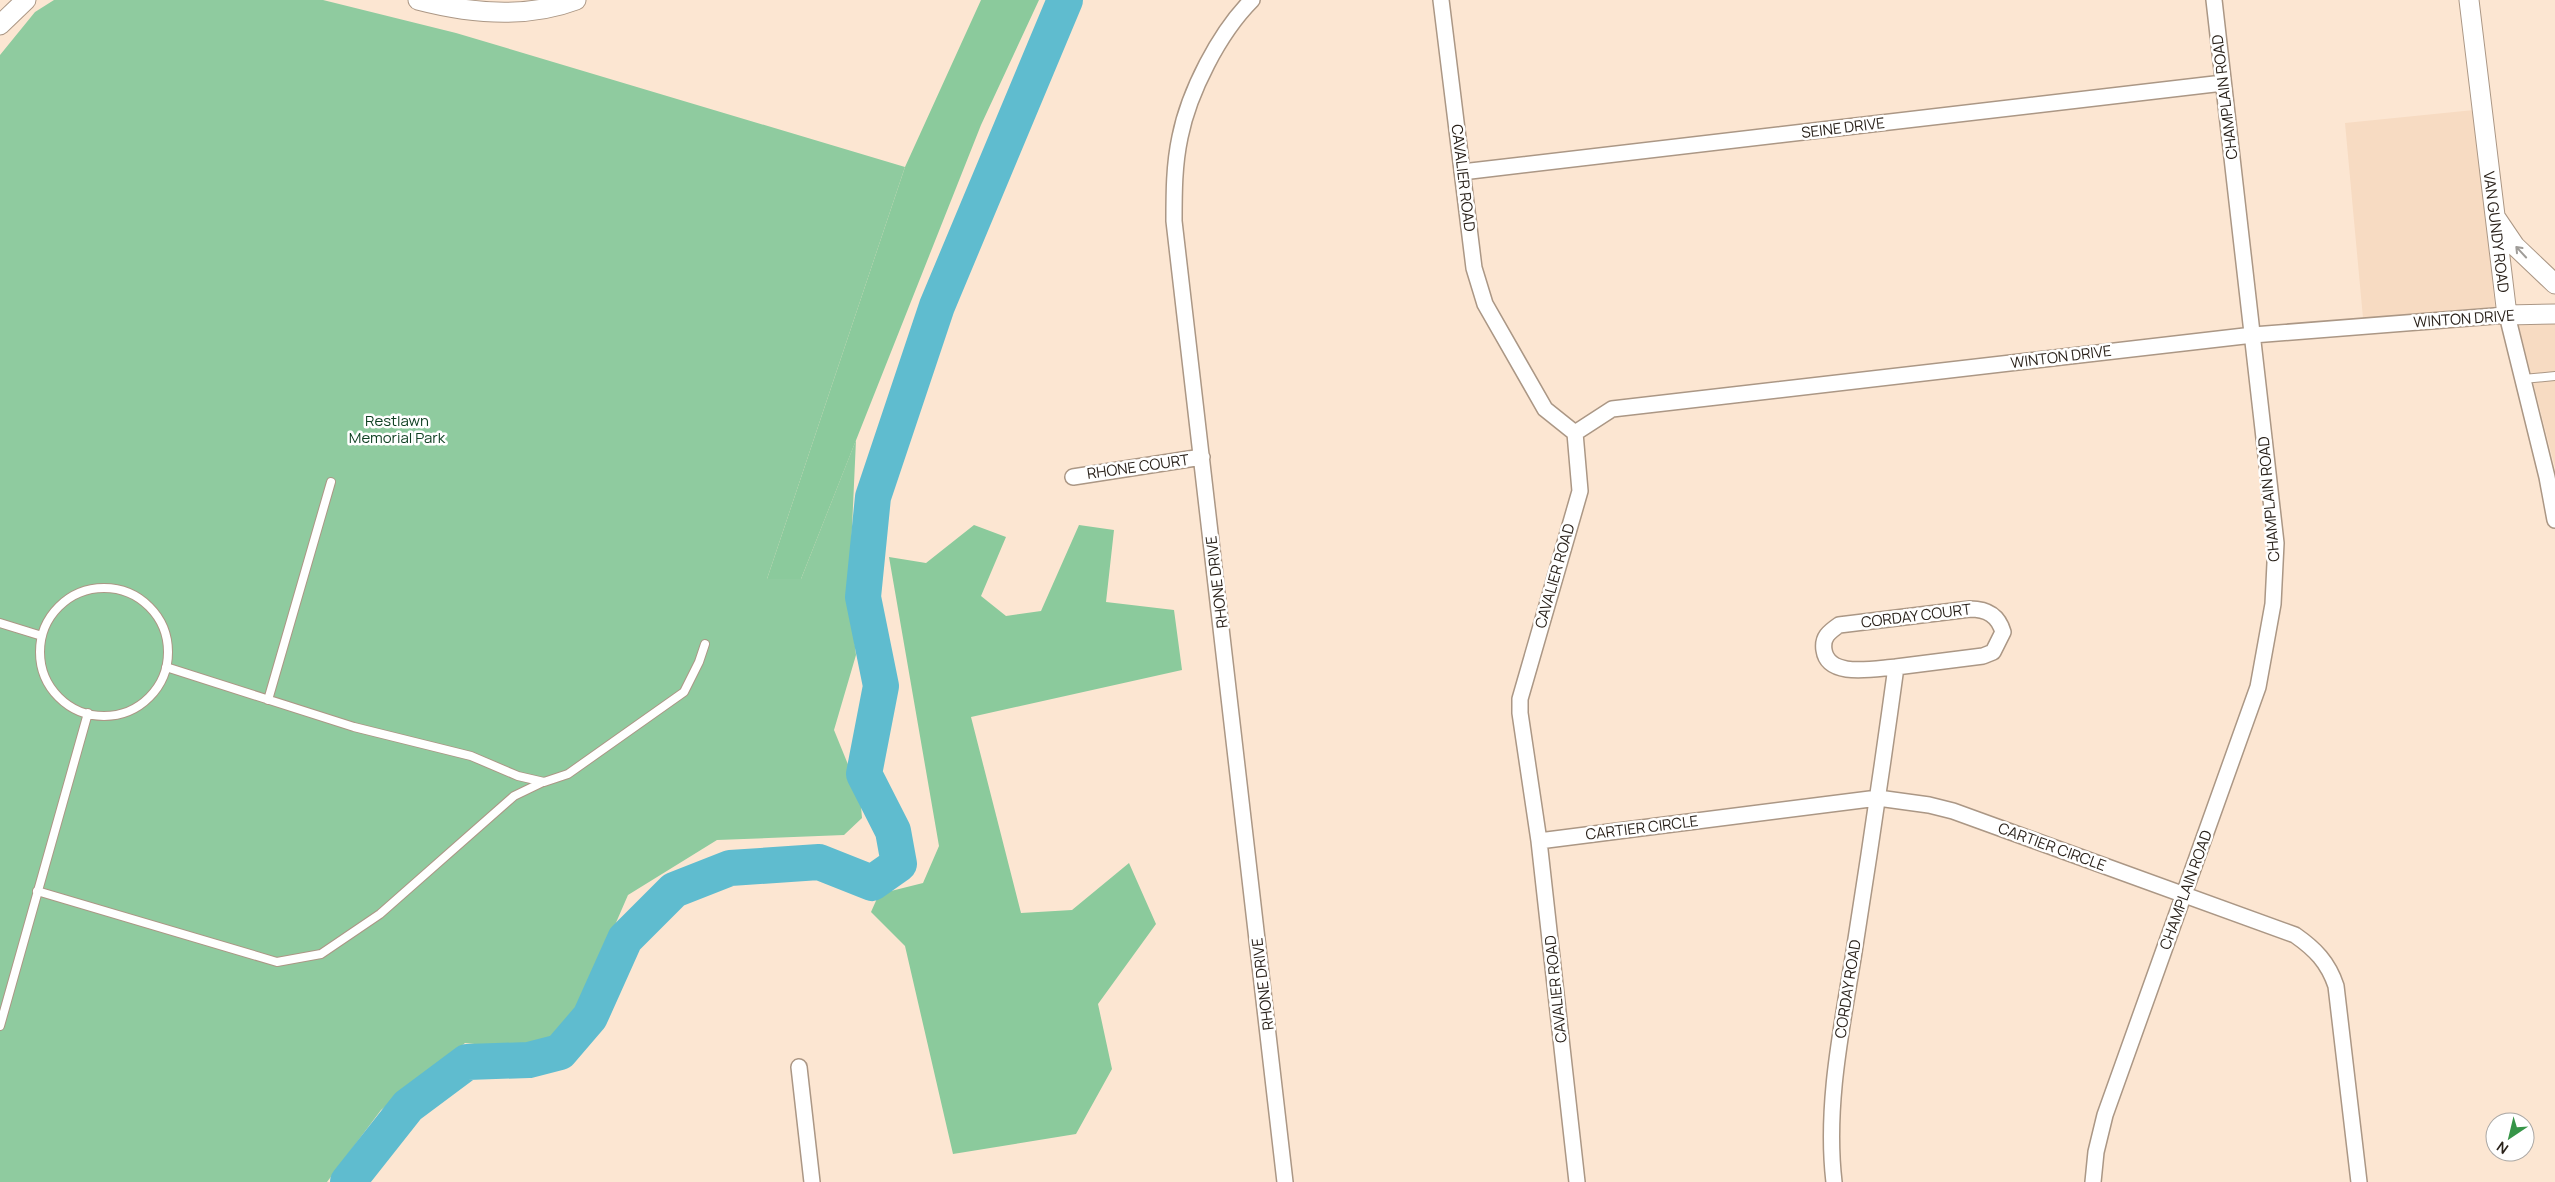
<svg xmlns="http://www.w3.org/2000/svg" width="2555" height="1182" viewBox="0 0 2555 1182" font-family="Manrope,sans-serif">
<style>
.built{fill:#f7dbc2}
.green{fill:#8fcb9f}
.forest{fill:#8bca9c}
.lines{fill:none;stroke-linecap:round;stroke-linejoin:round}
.river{stroke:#5fbccf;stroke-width:36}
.service-casing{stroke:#ab9785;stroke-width:10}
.minor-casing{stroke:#ab9785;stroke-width:18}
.tertiary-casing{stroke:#ab9785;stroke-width:21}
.service{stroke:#fff;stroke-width:8}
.minor{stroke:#fff;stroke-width:15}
.tertiary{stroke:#fff;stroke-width:19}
.oneway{stroke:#9f9c98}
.labels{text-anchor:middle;stroke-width:5;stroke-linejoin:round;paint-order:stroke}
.street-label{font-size:15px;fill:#2a221b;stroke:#fff}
.park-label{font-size:15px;fill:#0e3f21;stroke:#fff}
</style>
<rect width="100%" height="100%" fill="#fce6d2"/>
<!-- built -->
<path class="built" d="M 2474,110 L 2495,307 L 2363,318 L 2345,123 Z
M 2555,322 L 2555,468 L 2518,323 Z"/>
<!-- green -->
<path class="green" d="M 54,0 L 323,0 L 456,33 L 905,167 L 767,579 L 801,579 L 856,440 L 849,594 L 856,655 L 834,730 L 860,794 L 862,818 L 844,835 L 717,840 L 628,895 L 572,1024 L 555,1043 L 533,1050 L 465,1043 L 381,1110 L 327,1182 L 0,1182 L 0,55 L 35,12 Z"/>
<!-- forest -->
<path class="forest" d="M 981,0 L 1039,0 L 981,125 L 801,579 L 767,579 L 905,167 Z
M 974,525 L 1006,537 L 981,596 L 1006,616 L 1041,611 L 1079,525 L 1114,530 L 1106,602 L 1174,610 L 1182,670 L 971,717 L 1021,913 L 1072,910 L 1129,863 L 1156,924 L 1098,1004 L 1112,1069 L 1076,1134 L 953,1154 L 905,946 L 871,912 L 879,894 L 923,883 L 939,846 L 889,557 L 926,563 Z"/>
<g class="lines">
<!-- river -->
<path class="river" d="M 348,1182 L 408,1106 L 467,1062 L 529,1060 L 560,1052 L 590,1017 L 625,939 L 674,890 L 730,868 L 819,862 L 872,883 L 899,864 L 893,831 L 864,774 L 881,686 L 863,597 L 873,497 L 937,306 L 1065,0"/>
<defs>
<path id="service" d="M 2523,379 L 2555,376
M40 652a64 64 0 1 1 128 0a64 64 0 1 1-128 0Z
M 0,623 L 42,636
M 166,667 L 354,727 L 471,756 L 518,776 L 544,782 L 568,774 L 684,692 L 699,662 L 705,644
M 268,700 L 331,482
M 37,891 L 277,962 L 321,954 L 380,914 L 514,796 L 543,782
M 0,1026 L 88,713"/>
<path id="minor" d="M 1252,0 C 1219,33 1189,92 1180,137 C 1174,165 1174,193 1174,221 L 1285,1182
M 1441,0 L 1474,268 L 1485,304 L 1545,409 L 1575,433 L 1580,491 L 1520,699 L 1520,713 L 1539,841 L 1577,1182
M 1462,172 L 2223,83
M 1575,433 L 1612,409 L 2253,335 L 2507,315 L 2547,477 L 2555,520
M 1073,477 L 1202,457
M 1539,841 L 1878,798 L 1929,805 L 1953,811 L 2295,935 C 2315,949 2328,962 2336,986 L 2359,1182
M 799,1067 L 812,1182
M 1834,1182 C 1825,1105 1842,1027 1854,952 C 1869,857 1883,762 1896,667 L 1983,656 L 1993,652 L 2003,632 C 1998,615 1987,609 1970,609 L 1839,625 C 1829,632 1822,637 1824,650 C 1828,679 1876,668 1896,667
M 2093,1182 L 2096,1152 L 2105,1115 L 2258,687 L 2273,604 L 2276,543 L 2214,0"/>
<path id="tertiary" d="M 418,0 C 468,13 526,19 576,0
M 2469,0 L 2507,315 L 2555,314
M 0,25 L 26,0
M 2496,218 L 2515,246 L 2555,284"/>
</defs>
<!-- service casing -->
<use href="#service" class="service-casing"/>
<!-- minor casing -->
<use href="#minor" class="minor-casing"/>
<!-- tertiary casing -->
<use href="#tertiary" class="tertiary-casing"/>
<!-- service -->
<use href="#service" class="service"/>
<!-- minor -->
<use href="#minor" class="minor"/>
<!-- tertiary -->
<use href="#tertiary" class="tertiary"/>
</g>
<!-- one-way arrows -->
<defs><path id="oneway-shaft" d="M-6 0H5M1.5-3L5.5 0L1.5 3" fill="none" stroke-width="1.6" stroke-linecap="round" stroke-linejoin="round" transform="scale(1.25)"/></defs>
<use class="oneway" href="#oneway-shaft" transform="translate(2521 252) rotate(-133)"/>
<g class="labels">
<!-- street labels -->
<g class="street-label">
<text transform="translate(2225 97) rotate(-97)" y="5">CHAMPLAIN ROAD</text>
<text transform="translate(1843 128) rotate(-7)" y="5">SEINE DRIVE</text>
<text transform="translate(1463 178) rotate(83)" y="5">CAVALIER ROAD</text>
<text transform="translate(2496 232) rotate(83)" y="5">VAN GUNDY ROAD</text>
<text transform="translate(2464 319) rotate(-4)" y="5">WINTON DRIVE</text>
<text transform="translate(2061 357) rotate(-7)" y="5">WINTON DRIVE</text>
<text transform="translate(1138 467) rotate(-8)" y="5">RHONE COURT</text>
<text transform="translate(2269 499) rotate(-95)" y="5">CHAMPLAIN ROAD</text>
<text transform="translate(1555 576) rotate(-74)" y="5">CAVALIER ROAD</text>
<text transform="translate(1217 582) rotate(-97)" y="5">RHONE DRIVE</text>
<text transform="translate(1916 616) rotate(-7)" y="5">CORDAY COURT</text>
<text transform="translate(1642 828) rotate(-7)" y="5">CARTIER CIRCLE</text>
<text transform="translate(2052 847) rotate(20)" y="5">CARTIER CIRCLE</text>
<text transform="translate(2186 890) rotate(-70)" y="5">CHAMPLAIN ROAD</text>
<text transform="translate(1263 984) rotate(-97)" y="5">RHONE DRIVE</text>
<text transform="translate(1556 989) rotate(-96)" y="5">CAVALIER ROAD</text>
<text transform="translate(1848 989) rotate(-81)" y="5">CORDAY ROAD</text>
</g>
<!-- park labels -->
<g class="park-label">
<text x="397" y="426">Restlawn<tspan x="397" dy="17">Memorial Park</tspan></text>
</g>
</g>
<!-- north arrow -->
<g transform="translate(2510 1137) rotate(215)"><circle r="24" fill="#ffffff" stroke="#aaa7a4"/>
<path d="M0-4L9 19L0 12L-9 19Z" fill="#369548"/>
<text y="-8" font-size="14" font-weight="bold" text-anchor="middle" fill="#2a221b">N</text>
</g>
</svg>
